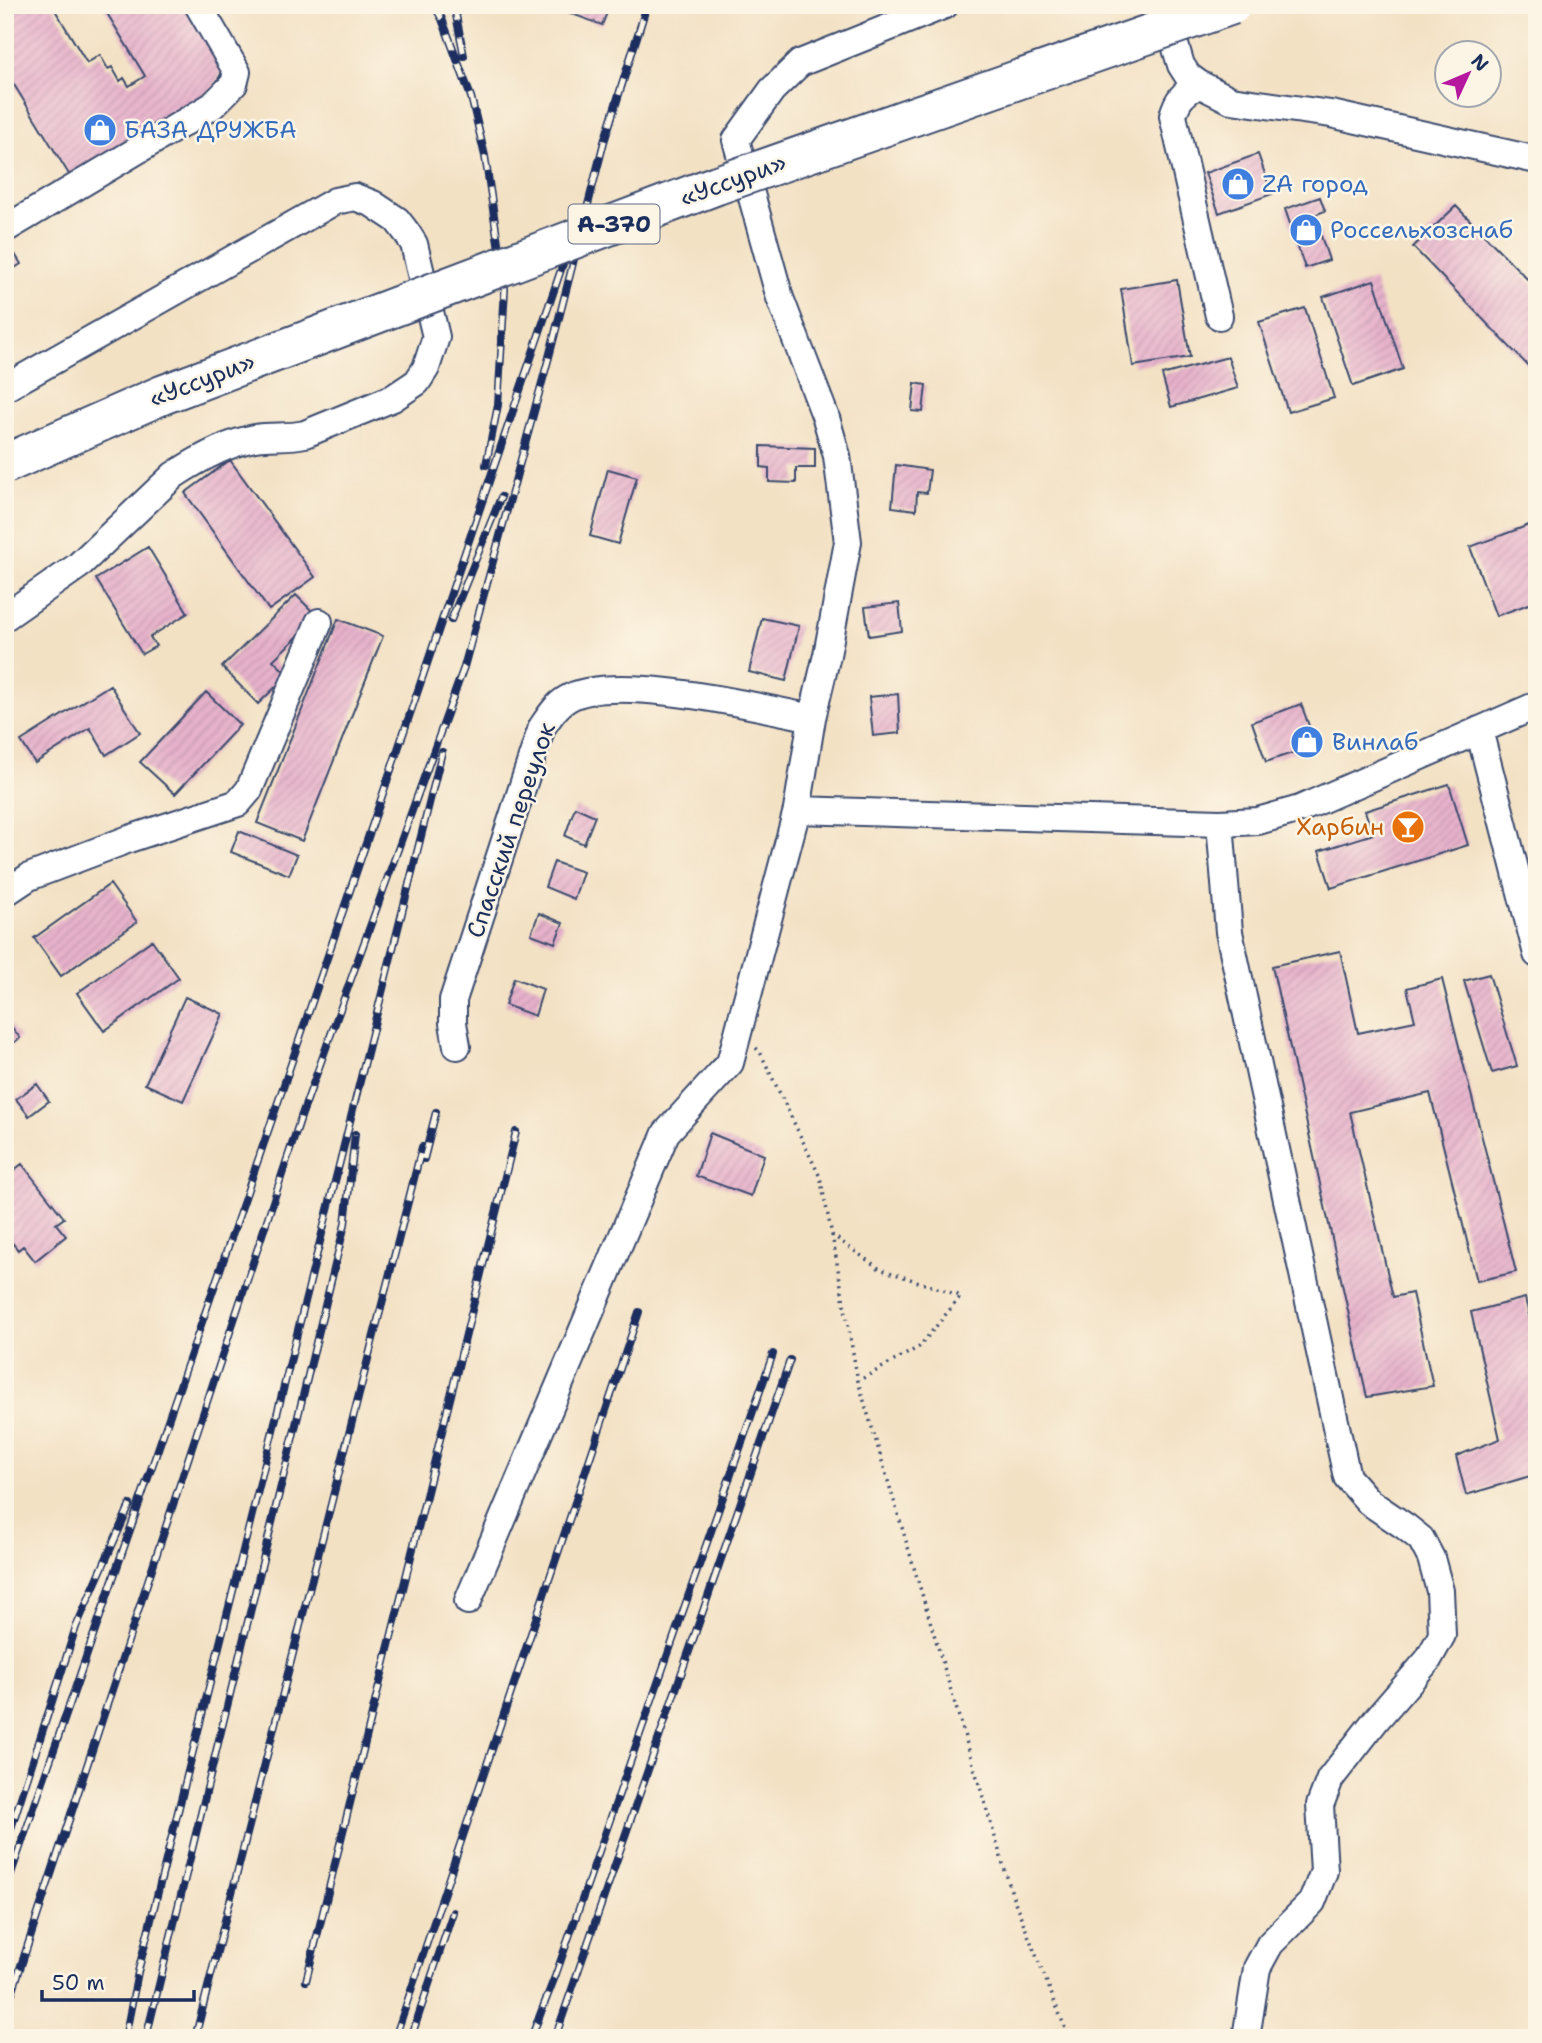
<svg xmlns="http://www.w3.org/2000/svg" width="1542" height="2043" viewBox="0 0 1542 2043" font-family="'Shantell Sans',sans-serif">
<style>
.building{fill:url(#building-hatch)}
.lines{fill:none;stroke-linecap:round;stroke-linejoin:round}
.minor-casing{stroke:#3b4a6d;stroke-width:30}
.path{stroke:#3b4a6d;stroke-width:3.5;stroke-dasharray:2 5;stroke-linecap:butt}
.minor{stroke:#fff;stroke-width:26}
.rail-casing{stroke:#1b2f5e;stroke-width:8}
.rail{stroke:#fcf5e5;stroke-width:5;stroke-dasharray:16;stroke-linecap:butt}
.highway-bridge-casing{stroke:#3b4a6d;stroke-width:42;stroke-linecap:butt}
.highway-bridge{stroke:#fff;stroke-width:38}
.labels{text-anchor:middle;stroke-width:5;stroke-linejoin:round;paint-order:stroke}
.shield{fill:#fcf5e5;stroke:#5e6a86;stroke-width:2}
.shield-label{font-size:23px;font-weight:bold;fill:#1b2f5e}
.shop-label{font-size:24px;fill:#366cbe;stroke:#fcf5e5;text-anchor:start}
.street-label{font-size:24px;fill:#1b2f5e;stroke:#fcf5e5}
.food-label{font-size:24px;fill:#c56008;stroke:#fcf5e5;text-anchor:end}
</style>
<defs>
<pattern id="building-hatch" width="6" height="6" patternUnits="userSpaceOnUse" patternTransform="scale(1.75)"><rect width="6" height="6" fill="#e7b2cb"/><path d="M-1 1l2-2M0 6l6-6M5 7l2-2" fill="none" stroke="#c699b1"/></pattern>
</defs>
<rect width="100%" height="100%" fill="#fcf5e5"/>
<filter id="ink" filterUnits="userSpaceOnUse"><feTurbulence type="fractalNoise" baseFrequency=".0143" numOctaves="2"/><feDisplacementMap in="SourceGraphic" scale="14" xChannelSelector="R" yChannelSelector="G"/><feConvolveMatrix kernelMatrix="1 2 1 2 8 2 1 2 1" color-interpolation-filters="sRGB"/></filter>
<filter id="wash" filterUnits="userSpaceOnUse"><feTurbulence type="fractalNoise" baseFrequency=".00686" numOctaves="4" result="noise"/><feDisplacementMap in="SourceGraphic" scale="28" xChannelSelector="R" yChannelSelector="G"/><feGaussianBlur stdDeviation="1.57" result="paint"/><feColorMatrix in="noise" values="0 0 0 0 0 0 0 0 0 0 0 0 0 0 0 0 0 1.4 0 .05"/><feComposite in="paint" operator="in"/></filter>
<g filter="url(#wash)">
<rect width="100%" height="100%" fill="#f3e1c4"/>
<g id="blocks">
<!-- building -->
<path class="building" d="M 5,5 L 52,5 L 87,63 L 100,55 L 108,69 L 112,67 L 120,81 L 124,78 L 129,86 L 145,76 L 102,5 L 187,5 L 225,67 L 212,90 L 70,176 L 5,70 Z
M 566,5 L 610,5 L 602,25 L 564,11 Z
M 1258,154 L 1272,194 L 1219,213 L 1205,173 Z
M 1320,197 L 1325,211 L 1314,215 L 1329,260 L 1305,268 L 1285,209 Z
M 1456,206 L 1537,289 L 1537,375 L 1413,247 Z
M 5,238 L 21,264 L 5,274 Z
M 1177,280 L 1190,357 L 1133,366 L 1121,289 Z
M 1374,280 L 1403,369 L 1353,386 L 1323,297 Z
M 1305,308 L 1334,398 L 1288,412 L 1259,322 Z
M 1228,357 L 1238,388 L 1171,407 L 1162,375 Z
M 915,383 L 926,385 L 923,412 L 912,411 Z
M 761,446 L 815,448 L 815,468 L 796,468 L 796,483 L 769,482 L 769,468 L 761,467 Z
M 230,460 L 315,577 L 269,610 L 185,493 Z
M 896,465 L 930,470 L 927,493 L 917,492 L 916,510 L 892,507 Z
M 608,469 L 637,477 L 618,544 L 590,536 Z
M 1537,522 L 1537,601 L 1496,616 L 1470,547 Z
M 148,547 L 188,613 L 150,637 L 156,646 L 142,654 L 96,579 Z
M 296,595 L 318,617 L 273,660 L 288,675 L 258,704 L 222,667 Z
M 899,603 L 902,631 L 869,636 L 865,607 Z
M 762,618 L 799,626 L 786,681 L 749,672 Z
M 338,619 L 383,636 L 302,841 L 257,823 Z
M 110,685 L 140,733 L 106,755 L 90,728 L 35,763 L 21,741 Z
M 206,692 L 240,725 L 175,794 L 140,762 Z
M 898,694 L 900,733 L 873,736 L 869,697 Z
M 1301,704 L 1316,745 L 1266,762 L 1252,722 Z
M 1449,784 L 1468,845 L 1331,888 L 1319,851 L 1373,834 L 1365,811 Z
M 575,807 L 595,816 L 584,844 L 565,836 Z
M 239,831 L 297,855 L 289,875 L 231,852 Z
M 554,862 L 583,872 L 574,899 L 545,887 Z
M 110,884 L 137,922 L 61,976 L 34,938 Z
M 539,913 L 563,923 L 555,943 L 531,934 Z
M 152,940 L 179,978 L 104,1031 L 77,993 Z
M 1340,951 L 1358,1033 L 1415,1021 L 1407,988 L 1442,979 L 1516,1272 L 1477,1281 L 1430,1093 L 1350,1112 L 1393,1297 L 1412,1293 L 1433,1386 L 1367,1397 L 1272,966 Z
M 1489,974 L 1517,1066 L 1492,1073 L 1464,981 Z
M 514,978 L 543,989 L 535,1016 L 505,1005 Z
M 185,997 L 223,1014 L 183,1101 L 145,1084 Z
M 5,1018 L 20,1038 L 5,1049 Z
M 37,1084 L 49,1101 L 29,1116 L 16,1099 Z
M 710,1133 L 764,1155 L 751,1196 L 696,1176 Z
M 22,1164 L 64,1218 L 56,1224 L 66,1236 L 35,1261 L 23,1246 L 18,1250 L 5,1234 L 5,1177 Z
M 1525,1298 L 1534,1337 L 1537,1337 L 1537,1474 L 1466,1495 L 1456,1456 L 1500,1439 L 1471,1312 Z"/>
</g>
</g>
<g filter="url(#ink)">
<use href="#blocks" fill-opacity="0" stroke="#3b4a6d" stroke-width="2"/>
<g class="lines">
<defs>
<path id="minor" d="M 1163,5 L 1181,65 L 1188,76 L 1199,84 L 1231,100 L 1331,114 L 1537,160
M 1199,84 C 1184,93 1177,99 1173,116 L 1219,316
M 5,229 L 212,106 L 234,84 L 237,72 L 198,5
M 5,388 L 335,201 L 355,197 L 373,204 L 397,220 L 407,233 L 414,244 L 436,337 L 426,368 L 417,382 L 393,398 L 305,434 C 288,438 272,435 255,438 C 227,443 197,460 174,475 L 78,566 L 5,617
M 1479,730 L 1537,954
M 797,810 L 1220,823 L 1258,821 L 1300,809 L 1537,705
M 1220,823 L 1229,932 L 1347,1477 L 1369,1502 L 1406,1527 L 1421,1539 L 1431,1558 L 1440,1591 L 1442,1635 L 1428,1660 L 1376,1720 L 1330,1779 L 1320,1805 L 1324,1871 L 1312,1902 L 1270,1944 L 1257,1968 L 1246,2038
M 5,893 L 29,877 L 129,839 L 238,803 L 249,790 L 319,622
M 457,1046 L 453,1023 L 453,1000 L 542,727 C 549,717 556,705 567,699 C 610,672 760,707 812,718
M 468,1601 L 666,1133 L 730,1063 L 797,810 L 812,718 L 827,655 L 848,542 L 837,456 L 826,418 L 780,298 L 736,140 L 772,90 L 800,63 L 945,5"/>
</defs>
<!-- minor casing -->
<use href="#minor" class="minor-casing"/>
<!-- path -->
<path class="path" d="M 756,1048 L 760,1052 L 820,1177 L 832,1235 L 880,1269 L 961,1296 L 919,1347 L 858,1381
M 832,1235 L 858,1381 L 1013,1897 L 1069,2038"/>
<!-- minor -->
<use href="#minor" class="minor"/>
<defs>
<path id="rail" d="M 434,5 L 442,19 L 471,97 L 485,156 L 505,289 L 498,405 L 486,465
M 454,5 L 464,56
M 451,620 L 501,497
M 424,1159 L 436,1112
M 5,1847 L 76,1627 L 130,1505
M 5,1891 L 274,1114 L 566,255
M 306,1981 L 516,1132
M 5,2014 L 301,1117 L 464,667 L 549,357 L 604,142 L 647,5
M 125,2038 L 138,1972 L 442,752
M 146,2038 L 345,1224 L 355,1134
M 195,2038 L 422,1147
M 395,2038 L 639,1312
M 411,2038 L 453,1912
M 531,2038 L 556,1974 L 773,1354
M 555,2038 L 790,1360"/>
</defs>
<!-- rail casing -->
<use href="#rail" class="rail-casing"/>
<!-- rail -->
<use href="#rail" class="rail"/>
<defs>
<path id="highway-bridge" d="M 5,464 L 162,395 L 717,185 L 1232,5"/>
</defs>
<!-- highway-bridge casing -->
<use href="#highway-bridge" class="highway-bridge-casing"/>
<!-- highway-bridge -->
<use href="#highway-bridge" class="highway-bridge"/>
</g>
</g>
<!-- icons -->
<defs>
<symbol id="shop-disc" viewBox="-11 -11 22 22"><circle r="9.5" fill="#3f7fe0" stroke="#fcf5e5"/><path d="M-5-2.5h2.3a2.7 3.5 0 0 1 5.4 0H5L5.5 6h-11ZM-1.5-2.5h3a1.5 2.3 0 0 0-3 0Z" fill="#fff"/></symbol>
<symbol id="bar-disc" viewBox="-11 -11 22 22"><circle r="9.5" fill="#e8710a" stroke="#fcf5e5"/><path d="M-6-5H6L.8 .8V4.5H3.5V6h-7V4.5H-.8V.8Z" fill="#fff"/></symbol>
</defs>
<g fill-rule="evenodd">
<use href="#shop-disc" x="81" y="111" width="38" height="38"/>
<use href="#shop-disc" x="1219" y="165" width="38" height="38"/>
<use href="#shop-disc" x="1287" y="211" width="38" height="38"/>
<use href="#shop-disc" x="1288" y="723" width="38" height="38"/>
<use href="#bar-disc" x="1389" y="808" width="38" height="38"/>
</g>
<g class="labels">
<!-- shield labels -->
<rect class="shield" x="568.5" y="204.5" width="91" height="39" rx="5"/>
<g class="shield-label">
<text x="614" y="232">А-370</text>
</g>
<!-- shop labels -->
<g class="shop-label">
<text x="124" y="138">БАЗА ДРУЖБА</text>
<text x="1262" y="192">ZA город</text>
<text x="1330" y="238">Россельхозснаб</text>
<text x="1332" y="750">Винлаб</text>
</g>
<!-- street labels -->
<g class="street-label">
<text transform="translate(733 180) rotate(-20)" y="8">«Уссури»</text>
<text transform="translate(202 380) rotate(-21)" y="8">«Уссури»</text>
<text transform="translate(511 830) rotate(-71)" y="8">Спасский переулок</text>
</g>
<!-- food labels -->
<g class="food-label">
<text x="1384" y="835">Харбин</text>
</g>
</g>
<!-- margin -->
<rect width="1542" height="2043" fill="none" stroke="#fcf5e5" stroke-width="28"/>
<!-- north arrow -->
<g transform="translate(1468 74) rotate(46)"><circle r="33" fill="#fcf5e5" stroke="#a2a6af" stroke-width="2"/>
<path d="M0-5L12 26L0 18L-12 26Z" fill="#b5179e"/>
<text y="-10" font-size="19" font-weight="bold" text-anchor="middle" fill="#1b2f5e">N</text>
</g>
<!-- scale -->
<path d="M42 1990v10h152v-10" fill="none" stroke="#1b2f5e" stroke-width="3.5"/>
<text x="52" y="1990" font-size="21" fill="#1b2f5e" stroke="#fcf5e5" stroke-width="5" paint-order="stroke">50 m</text>
</svg>
